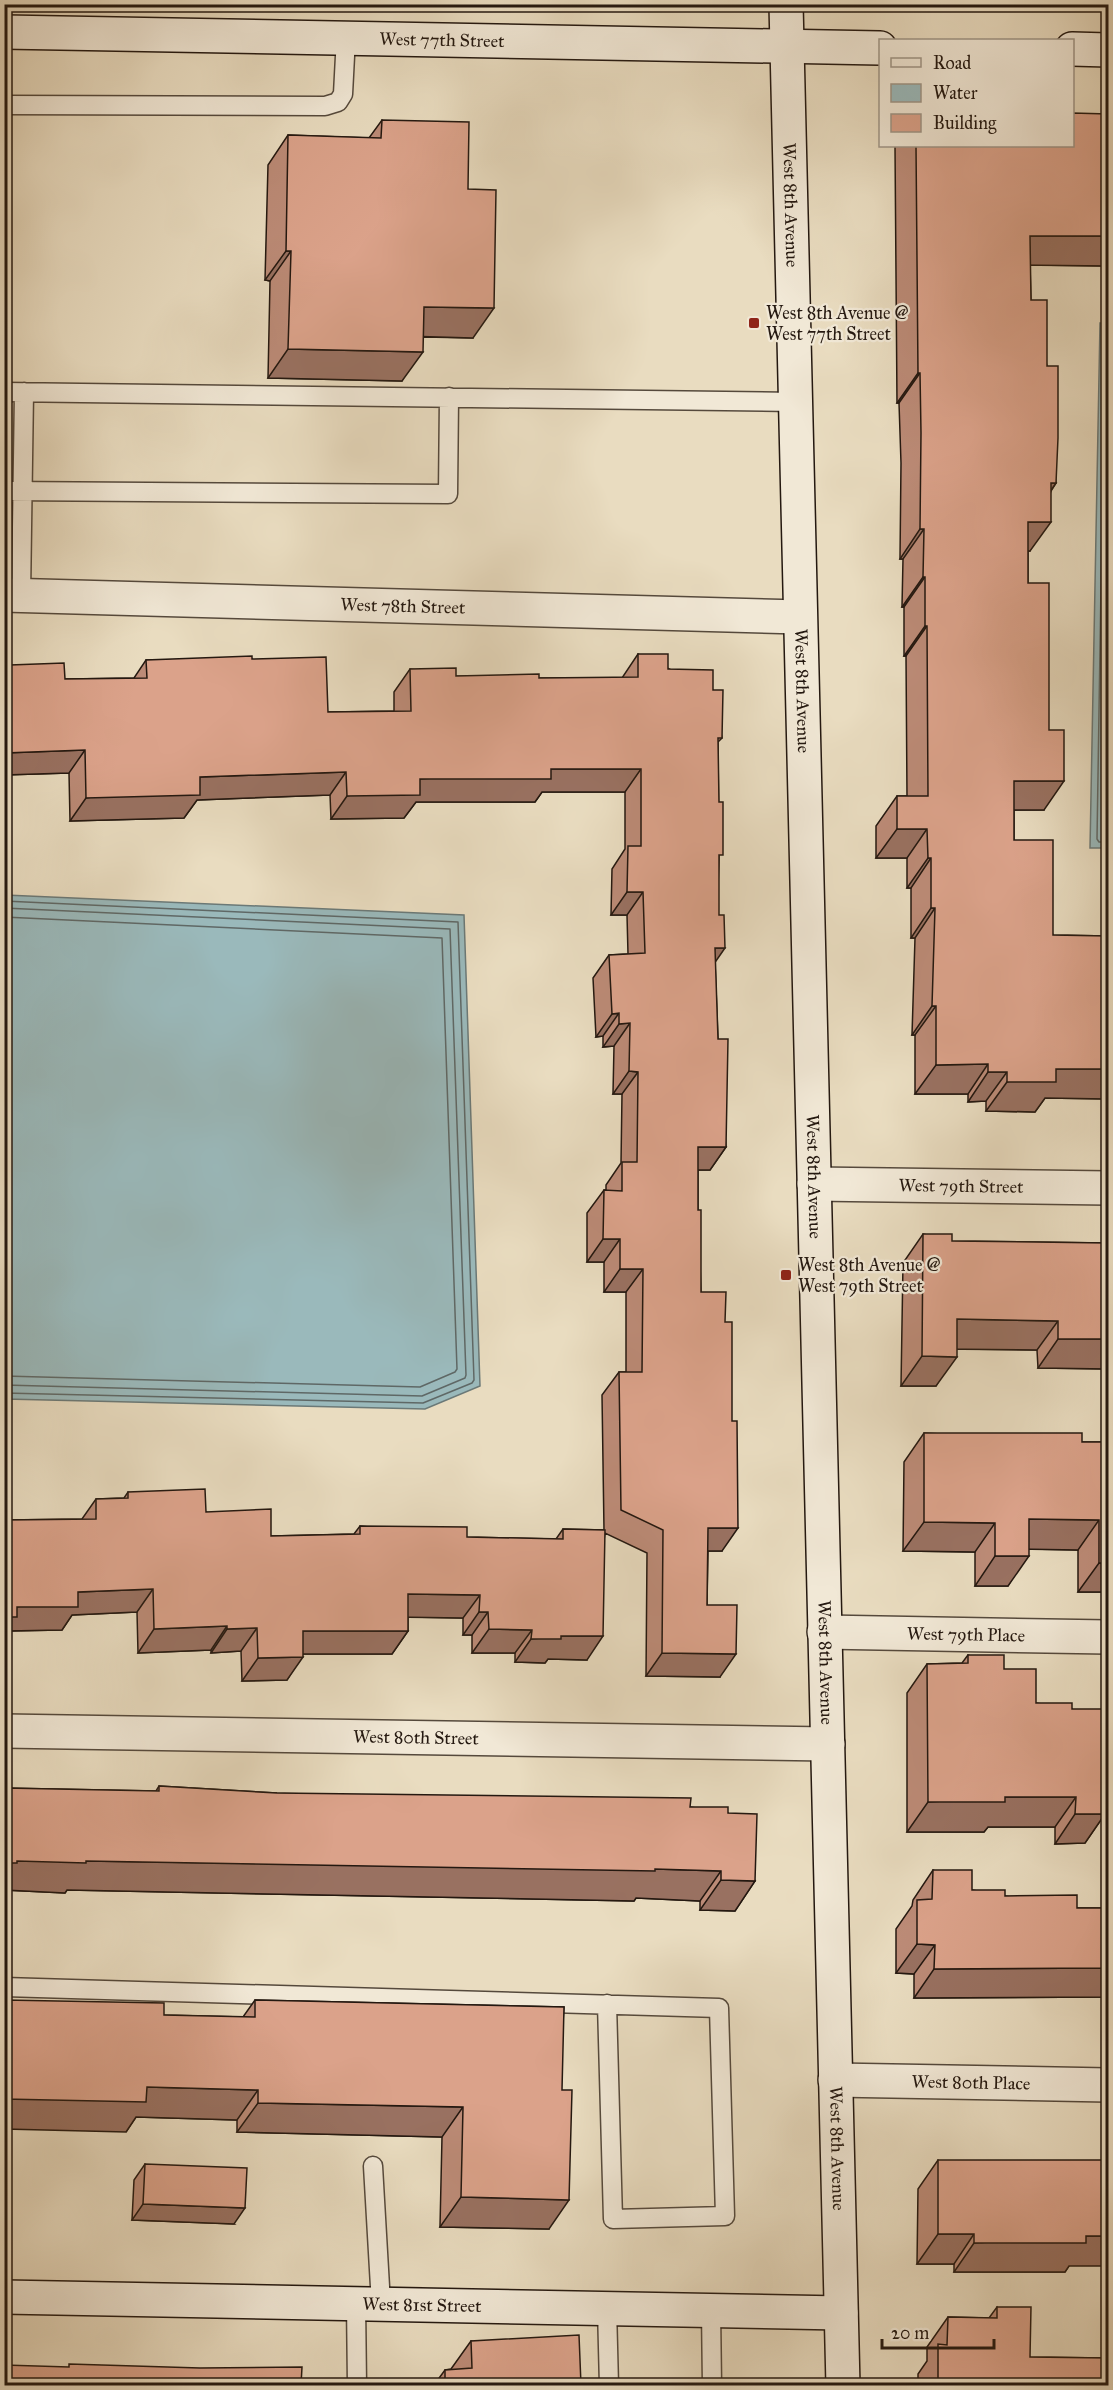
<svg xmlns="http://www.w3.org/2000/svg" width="1113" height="2390" viewBox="0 0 1113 2390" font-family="'IM FELL Great Primer',serif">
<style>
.water{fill:#9ab9bb;stroke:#6b7977;stroke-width:1.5}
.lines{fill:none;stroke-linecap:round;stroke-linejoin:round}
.shore{stroke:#5f6866;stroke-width:1.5}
.lane-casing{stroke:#55493c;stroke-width:21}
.street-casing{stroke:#55493c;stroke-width:36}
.secondary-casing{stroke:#241810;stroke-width:36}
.lane{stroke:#f1e8d6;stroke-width:18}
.street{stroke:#f1e8d6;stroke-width:33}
.secondary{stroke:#f1e8d6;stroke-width:33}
.wall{fill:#bc8b77;stroke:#241810;stroke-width:1.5}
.shaded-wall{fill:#997161;stroke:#241810;stroke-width:1.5}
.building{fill:#dba28a;stroke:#241810;stroke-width:1.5}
.poi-dot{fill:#8f2418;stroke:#f1e8d6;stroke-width:2}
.labels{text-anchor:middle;stroke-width:4.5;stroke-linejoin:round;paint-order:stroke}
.street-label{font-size:18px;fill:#241810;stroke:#f1e8d6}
.poi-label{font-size:18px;fill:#241810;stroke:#f1e8d6;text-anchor:start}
</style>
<rect width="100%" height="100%" fill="#e9dcc0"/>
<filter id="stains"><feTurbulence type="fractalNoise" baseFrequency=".00333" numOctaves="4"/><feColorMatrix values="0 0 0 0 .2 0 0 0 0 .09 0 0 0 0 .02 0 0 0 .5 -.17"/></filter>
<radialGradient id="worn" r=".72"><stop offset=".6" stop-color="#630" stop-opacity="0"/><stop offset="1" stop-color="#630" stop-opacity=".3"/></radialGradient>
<!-- water -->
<path class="water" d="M 1100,323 L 1108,323 L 1108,848 L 1090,848 Z
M 5,895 L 464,915 L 480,1386 L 425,1409 L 5,1399 Z"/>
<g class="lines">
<!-- shore -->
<path class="shore" d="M 1108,329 L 1105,332 L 1097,839 L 1099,842 L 1108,842
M 1108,583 L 1104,831 L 1108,835
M 4,901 L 458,922 L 474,1380 L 472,1383 L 423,1403 L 4,1393
M 4,908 L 450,929 L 466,1375 L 465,1378 L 422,1396 L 4,1385
M 4,917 L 442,938 L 457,1369 L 455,1372 L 420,1387 L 4,1376"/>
<defs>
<path id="lane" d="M 4,105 L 325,106 L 338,102 L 343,94 L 346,37
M 4,392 L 796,402
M 4,491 L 448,494 L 449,397
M 21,595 L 24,392
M 4,1987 L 719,2008 L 725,2216 L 613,2219 L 607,2004
M 373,2166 L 381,2304
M 356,2303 L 357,2386
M 607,2308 L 609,2386
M 711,2310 L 712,2386"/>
<g id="street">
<path id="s1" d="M 4,595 L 800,617"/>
<path id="s2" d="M 814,1184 L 1108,1188"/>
<path id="s3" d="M 824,1632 L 1108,1637"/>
<path id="s4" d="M 4,1731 L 828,1744"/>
<path id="s5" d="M 835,2080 L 1108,2085"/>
</g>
<g id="secondary">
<path id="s6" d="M 786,4 L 843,2386"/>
<path id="s7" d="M 4,32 L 880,48"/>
<path d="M 1072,49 L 1108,50"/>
<path id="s8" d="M 4,2297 L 841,2313"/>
</g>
</defs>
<!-- lane casing -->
<use href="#lane" class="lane-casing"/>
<!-- street casing -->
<use href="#street" class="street-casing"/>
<!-- secondary casing -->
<use href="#secondary" class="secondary-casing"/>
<!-- lane -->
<use href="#lane" class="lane"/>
<!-- street -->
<use href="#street" class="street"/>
<!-- secondary -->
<use href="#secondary" class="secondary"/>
</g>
<!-- wall -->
<path class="wall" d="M 1108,114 L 1108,266 L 1030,265 L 1031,300 L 1047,366 L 1056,483 L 1051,491 L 1030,551 L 1028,551 L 1028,583 L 1044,810 L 1014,810 L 1014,840 L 1053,935 L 1108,936 L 1108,1099 L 1045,1098 L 1035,1112 L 986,1111 L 986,1101 L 968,1102 L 968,1094 L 915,1094 L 915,1035 L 912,1035 L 915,938 L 911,938 L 911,888 L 907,888 L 907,858 L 876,858 L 876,826 L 897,796 L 907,796 L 906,656 L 904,656 L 904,607 L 902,607 L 903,559 L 900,559 L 901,463 L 899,403 L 897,403 L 895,146 L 1072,146 Z
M 382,120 L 468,189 L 473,338 L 423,337 L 402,381 L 268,378 L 270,281 L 265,280 L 268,165 L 288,135 L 369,138 Z
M 638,654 L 713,690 L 722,738 L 718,742 L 719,860 L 715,962 L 718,1039 L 726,1147 L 710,1170 L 698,1170 L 698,1210 L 701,1292 L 722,1551 L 708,1551 L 707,1605 L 720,1677 L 646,1676 L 647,1553 L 605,1533 L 587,1660 L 548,1659 L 545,1663 L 515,1662 L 515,1653 L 472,1653 L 472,1635 L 463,1635 L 463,1618 L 408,1617 L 408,1631 L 392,1654 L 303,1654 L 287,1680 L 242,1681 L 241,1651 L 211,1653 L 211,1650 L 138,1653 L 137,1612 L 72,1615 L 62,1630 L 7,1631 L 4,1634 L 4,1520 L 82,1519 L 96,1499 L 124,1498 L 128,1492 L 206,1512 L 271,1536 L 354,1534 L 360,1526 L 467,1537 L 556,1539 L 563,1529 L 604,1530 L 602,1395 L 619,1372 L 626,1372 L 626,1292 L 604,1292 L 604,1262 L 587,1262 L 587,1213 L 604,1190 L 606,1190 L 606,1185 L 621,1163 L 622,1094 L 613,1094 L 614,1046 L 603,1047 L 603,1036 L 596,1037 L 593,978 L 609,955 L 628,954 L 627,915 L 611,915 L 612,869 L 625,849 L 625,792 L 542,792 L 535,802 L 416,802 L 404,818 L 331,819 L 330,795 L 197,800 L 184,818 L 70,821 L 69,773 L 4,775 L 4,671 L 6,671 L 10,665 L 65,679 L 134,678 L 146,660 L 252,659 L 328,712 L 394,711 L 394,692 L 410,669 L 456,676 L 539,678 L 622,678 Z
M 923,1234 L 952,1241 L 1105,1243 L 1105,1240 L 1108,1235 L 1108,1369 L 1038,1368 L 1037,1350 L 957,1349 L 936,1386 L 901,1386 L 903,1263 Z
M 924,1433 L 1082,1442 L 1108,1442 L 1108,1592 L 1078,1592 L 1078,1550 L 1029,1549 L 1008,1586 L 975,1586 L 975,1552 L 903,1551 L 904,1462 Z
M 968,1655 L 1004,1669 L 1036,1703 L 1072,1709 L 1108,1811 L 1105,1811 L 1105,1814 L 1085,1843 L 1055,1844 L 1055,1827 L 988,1827 L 984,1832 L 907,1832 L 907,1693 L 927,1664 L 962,1663 Z
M 159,1786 L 277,1793 L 690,1807 L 728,1813 L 755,1881 L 735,1911 L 700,1910 L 700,1901 L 636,1898 L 634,1901 L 67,1890 L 65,1893 L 4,1890 L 4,1788 L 156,1791 Z
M 933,1870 L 972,1890 L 1005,1896 L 1077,1908 L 1108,1908 L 1108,1997 L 914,1998 L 914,1974 L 896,1973 L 896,1929 L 912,1906 L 913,1900 Z
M 255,2000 L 564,2007 L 549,2229 L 440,2227 L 442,2137 L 237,2132 L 237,2120 L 136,2117 L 126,2132 L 164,2015 L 243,2017 Z
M 938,2160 L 1069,2266 L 1065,2272 L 954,2272 L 954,2264 L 917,2264 L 918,2189 Z
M 145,2164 L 234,2224 L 132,2220 L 134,2180 Z
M 997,2307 L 1030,2357 L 1105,2358 L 1108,2353 L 1108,2385 L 918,2385 L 918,2374 L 927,2361 L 927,2347 L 948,2317 L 989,2318 Z
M 471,2341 L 581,2385 L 434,2385 L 445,2370 L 451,2369 Z"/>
<!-- shaded-wall -->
<path class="shaded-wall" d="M 1030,236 L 1108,236 L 1108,266 L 1010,265 Z
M 286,251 L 291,251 L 270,281 L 265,280 Z
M 424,307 L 494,308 L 473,338 L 404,336 Z
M 288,349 L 423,352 L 402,381 L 268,378 Z
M 918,373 L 920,373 L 899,403 L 897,403 Z
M 1051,483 L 1056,483 L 1036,512 Z
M 1028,522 L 1051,522 L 1030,551 L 1008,551 Z
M 920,529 L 924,529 L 903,559 L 900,559 Z
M 923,577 L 925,577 L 904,607 L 902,607 Z
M 925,626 L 927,626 L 906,656 L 904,656 Z
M 85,750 L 69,773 L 4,775 L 4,753 Z
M 551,769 L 641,769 L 625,792 L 542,792 L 535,802 L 416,802 L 404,818 L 331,819 L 347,796 L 420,779 Z
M 346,772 L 330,795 L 197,800 L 184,818 L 70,821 L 86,798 L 200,777 Z
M 1014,781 L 1064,781 L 1044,810 L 994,810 Z
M 897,829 L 927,829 L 907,858 L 876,858 Z
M 928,858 L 931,858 L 911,888 L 907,888 Z
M 627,892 L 643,892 L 627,915 L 611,915 Z
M 931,908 L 935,908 L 915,938 L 911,938 Z
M 715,948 L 725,948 L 709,971 Z
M 932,1006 L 936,1006 L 915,1035 L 912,1035 Z
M 619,1013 L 603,1036 L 596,1037 L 612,1014 Z
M 630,1023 L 614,1046 L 603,1047 L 619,1024 Z
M 988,1064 L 968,1094 L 915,1094 L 936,1065 Z
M 1056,1069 L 1108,1069 L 1108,1099 L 1045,1098 L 1035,1112 L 986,1111 L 1007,1082 Z
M 629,1071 L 638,1072 L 622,1094 L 613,1094 Z
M 988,1072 L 1007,1072 L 986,1101 L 968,1102 Z
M 698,1147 L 726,1147 L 710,1170 L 682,1170 Z
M 603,1239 L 620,1239 L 604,1262 L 587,1262 Z
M 620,1269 L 643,1269 L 626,1292 L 604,1292 Z
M 957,1319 L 1058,1321 L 1037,1350 L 937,1349 Z
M 1058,1339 L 1108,1339 L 1108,1369 L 1038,1368 Z
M 922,1356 L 957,1357 L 936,1386 L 901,1386 Z
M 1029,1519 L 1099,1520 L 1078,1550 L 1008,1549 Z
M 924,1522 L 995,1523 L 975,1552 L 903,1551 Z
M 708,1528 L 738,1528 L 722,1551 L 692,1551 Z
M 995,1556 L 1029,1556 L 1008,1586 L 975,1586 Z
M 1099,1563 L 1108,1563 L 1108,1592 L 1078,1592 Z
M 153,1589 L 137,1612 L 72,1615 L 62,1630 L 7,1631 L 4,1634 L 4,1617 L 17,1607 L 78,1592 Z
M 408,1594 L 480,1595 L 463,1618 L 392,1617 Z
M 479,1612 L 488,1612 L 472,1635 L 463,1635 Z
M 227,1626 L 211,1650 L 138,1653 L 154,1629 Z
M 257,1628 L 241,1651 L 211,1653 L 227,1629 Z
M 489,1629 L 532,1630 L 515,1653 L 472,1653 Z
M 303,1631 L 408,1631 L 392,1654 L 286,1654 Z
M 561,1636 L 603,1636 L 587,1660 L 548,1659 L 545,1663 L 515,1662 L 531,1639 Z
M 662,1653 L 736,1654 L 720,1677 L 646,1676 Z
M 303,1657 L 287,1680 L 242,1681 L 258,1658 Z
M 1105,1782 L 1108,1782 L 1108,1811 L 1084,1811 Z
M 1005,1797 L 1076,1797 L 1055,1827 L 988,1827 L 984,1832 L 907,1832 L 928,1802 Z
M 1075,1814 L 1105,1814 L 1085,1843 L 1055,1844 Z
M 17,1861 L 86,1861 L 655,1869 L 721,1871 L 700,1901 L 636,1898 L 634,1901 L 67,1890 L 65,1893 L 4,1890 L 4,1863 Z
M 721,1880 L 755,1881 L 735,1911 L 700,1910 Z
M 917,1944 L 935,1945 L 914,1974 L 896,1973 Z
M 1108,1968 L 1108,1997 L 914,1998 L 934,1969 Z
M 147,2087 L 258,2090 L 237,2120 L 136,2117 L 126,2132 L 4,2129 L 4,2099 Z
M 258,2103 L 463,2107 L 442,2137 L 237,2132 Z
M 461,2197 L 569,2200 L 549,2229 L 440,2227 Z
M 143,2204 L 245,2208 L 234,2224 L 132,2220 Z
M 938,2234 L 974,2234 L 954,2264 L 917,2264 Z
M 1086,2236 L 1108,2236 L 1108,2266 L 1069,2266 L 1065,2272 L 954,2272 L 974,2243 Z"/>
<!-- building -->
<path class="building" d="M 1072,113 L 1108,114 L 1108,236 L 1030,236 L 1031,300 L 1047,300 L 1047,366 L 1058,366 L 1058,438 L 1056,483 L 1051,483 L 1051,522 L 1028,522 L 1028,583 L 1049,583 L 1049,730 L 1064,730 L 1064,781 L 1014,781 L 1014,840 L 1053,840 L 1053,935 L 1108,936 L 1108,1069 L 1056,1069 L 1056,1082 L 1007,1082 L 1007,1072 L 988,1072 L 988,1064 L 936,1065 L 936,1006 L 932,1006 L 935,908 L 931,908 L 931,858 L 928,858 L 927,829 L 897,829 L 897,796 L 928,796 L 927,626 L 925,626 L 925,577 L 923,577 L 924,529 L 920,529 L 921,433 L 920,373 L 918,373 L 916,146 L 1072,146 Z
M 382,120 L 469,122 L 468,189 L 496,190 L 494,308 L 424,307 L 423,352 L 288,349 L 291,251 L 286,251 L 288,135 L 381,138 Z
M 638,654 L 668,654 L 668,669 L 713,670 L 713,690 L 723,690 L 722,738 L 718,738 L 719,802 L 723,802 L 723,855 L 719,855 L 719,915 L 724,915 L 725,948 L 715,948 L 718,1039 L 728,1039 L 726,1147 L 698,1147 L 698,1210 L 701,1210 L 701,1292 L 726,1292 L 725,1322 L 732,1322 L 732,1421 L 737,1421 L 738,1528 L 708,1528 L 707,1605 L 737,1605 L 736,1654 L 662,1653 L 663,1530 L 621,1510 L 619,1372 L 642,1372 L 643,1269 L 620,1269 L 620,1239 L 603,1239 L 604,1190 L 622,1191 L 622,1162 L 637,1162 L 638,1072 L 629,1071 L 630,1023 L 619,1024 L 619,1013 L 612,1014 L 609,955 L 645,953 L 643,892 L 627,892 L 628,846 L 641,846 L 641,769 L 551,769 L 551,779 L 420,779 L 420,795 L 347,796 L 346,772 L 200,777 L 200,795 L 86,798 L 85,750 L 4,753 L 4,671 L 10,670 L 10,665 L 64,663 L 65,679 L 147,678 L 146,660 L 252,656 L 252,659 L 326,657 L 328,712 L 411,711 L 410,669 L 456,668 L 456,676 L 539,674 L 539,678 L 638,677 Z
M 923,1234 L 952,1234 L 952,1241 L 1108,1243 L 1108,1339 L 1058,1339 L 1058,1321 L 957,1319 L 957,1357 L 922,1356 Z
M 924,1433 L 1082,1433 L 1082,1442 L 1108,1442 L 1108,1563 L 1099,1563 L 1099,1520 L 1029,1519 L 1029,1556 L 995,1556 L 995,1523 L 924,1522 Z
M 205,1489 L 206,1512 L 271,1509 L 271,1536 L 360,1534 L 360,1526 L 467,1527 L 467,1537 L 563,1539 L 563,1529 L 605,1530 L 603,1636 L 561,1636 L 561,1639 L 531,1639 L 532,1630 L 489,1629 L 488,1612 L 479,1612 L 480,1595 L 408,1594 L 408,1631 L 303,1631 L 303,1657 L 258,1658 L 257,1628 L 227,1629 L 227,1626 L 154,1629 L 153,1589 L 78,1592 L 78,1607 L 17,1607 L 17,1617 L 4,1617 L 4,1520 L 96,1519 L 96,1499 L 128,1498 L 128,1492 Z
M 968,1655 L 1004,1655 L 1004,1669 L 1036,1669 L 1036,1703 L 1072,1703 L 1072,1709 L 1108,1709 L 1108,1782 L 1105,1782 L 1105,1814 L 1075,1814 L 1076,1797 L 1005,1797 L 1005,1802 L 928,1802 L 927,1664 L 968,1663 Z
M 159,1786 L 277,1793 L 691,1798 L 690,1807 L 728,1807 L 728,1813 L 757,1814 L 755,1881 L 721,1880 L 721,1871 L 655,1869 L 655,1871 L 86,1861 L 86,1863 L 17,1861 L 17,1863 L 4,1863 L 4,1788 L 159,1791 Z
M 933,1870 L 972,1870 L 972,1890 L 1005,1890 L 1005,1896 L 1077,1895 L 1077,1908 L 1108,1908 L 1108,1968 L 934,1969 L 935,1945 L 917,1944 L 917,1900 L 932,1899 Z
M 4,2000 L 164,2003 L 164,2015 L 255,2017 L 255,2000 L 564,2007 L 562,2090 L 572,2090 L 569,2200 L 461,2197 L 463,2107 L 258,2103 L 258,2090 L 147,2087 L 146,2102 L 4,2099 Z
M 938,2160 L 1108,2160 L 1108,2236 L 1086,2236 L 1086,2243 L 974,2243 L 974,2234 L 938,2234 Z
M 145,2164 L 247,2168 L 245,2208 L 143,2204 Z
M 997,2307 L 1031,2307 L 1030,2357 L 1108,2358 L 1108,2385 L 938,2385 L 938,2344 L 947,2345 L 948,2317 L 997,2318 Z
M 579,2335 L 581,2385 L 445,2385 L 445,2370 L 472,2368 L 471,2341 Z
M 69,2364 L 200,2368 L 302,2367 L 301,2385 L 4,2385 L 4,2365 L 69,2367 Z"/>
<!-- markers -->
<g class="poi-dot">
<rect x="748" y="317" width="12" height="12" rx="3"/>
<rect x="780" y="1269" width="12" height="12" rx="3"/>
</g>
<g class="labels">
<!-- street labels -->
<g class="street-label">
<text dy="6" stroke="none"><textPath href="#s7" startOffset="438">West 77th Street</textPath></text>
<text dy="6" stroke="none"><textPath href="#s6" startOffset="201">West 8th Avenue</textPath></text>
<text dy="6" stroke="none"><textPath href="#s1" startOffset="399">West 78th Street</textPath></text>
<text dy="6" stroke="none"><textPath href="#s6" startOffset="687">West 8th Avenue</textPath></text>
<text dy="6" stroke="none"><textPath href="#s6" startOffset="1173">West 8th Avenue</textPath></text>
<text dy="6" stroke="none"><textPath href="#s2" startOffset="147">West 79th Street</textPath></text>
<text dy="6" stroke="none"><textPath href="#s3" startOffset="142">West 79th Place</textPath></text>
<text dy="6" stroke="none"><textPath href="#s6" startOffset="1659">West 8th Avenue</textPath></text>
<text dy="6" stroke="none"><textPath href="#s4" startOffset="412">West 80th Street</textPath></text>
<text dy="6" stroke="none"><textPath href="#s5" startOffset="136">West 80th Place</textPath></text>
<text dy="6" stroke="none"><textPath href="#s6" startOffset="2145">West 8th Avenue</textPath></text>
<text dy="6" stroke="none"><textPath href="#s8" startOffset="418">West 81st Street</textPath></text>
</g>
<!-- poi labels -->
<g class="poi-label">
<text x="766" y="319">West 8th Avenue @<tspan x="766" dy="21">West 77th Street</tspan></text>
<text x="798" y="1271">West 8th Avenue @<tspan x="798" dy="21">West 79th Street</tspan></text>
</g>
</g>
<!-- margin -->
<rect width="1113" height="2390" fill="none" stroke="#e9dcc0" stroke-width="24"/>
<rect x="6" y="6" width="1101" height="2378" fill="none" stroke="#241810" stroke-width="3"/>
<rect x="12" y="12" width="1089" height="2366" fill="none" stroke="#241810" stroke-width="1.5"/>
<!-- legend -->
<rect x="879" y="39" width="195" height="108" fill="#f1e8d6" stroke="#9f9587" stroke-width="1.5"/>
<rect x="891" y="58" width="30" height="9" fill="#f1e8d6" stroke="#9f9587" stroke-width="1.5"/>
<text x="933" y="69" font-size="18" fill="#241810">Road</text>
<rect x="891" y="84" width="30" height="18" fill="#9ab9bb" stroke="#9f9587" stroke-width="1.5"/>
<text x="933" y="99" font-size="18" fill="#241810">Water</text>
<rect x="891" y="114" width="30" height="18" fill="#dba28a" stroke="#9f9587" stroke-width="1.5"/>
<text x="933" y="129" font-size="18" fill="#241810">Building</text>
<!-- scale -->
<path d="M882 2339v9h112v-9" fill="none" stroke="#241810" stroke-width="3"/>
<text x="891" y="2339" font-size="18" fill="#241810" stroke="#f1e8d6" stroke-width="4.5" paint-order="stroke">20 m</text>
<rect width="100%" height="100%" filter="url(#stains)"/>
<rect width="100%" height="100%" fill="url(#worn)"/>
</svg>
